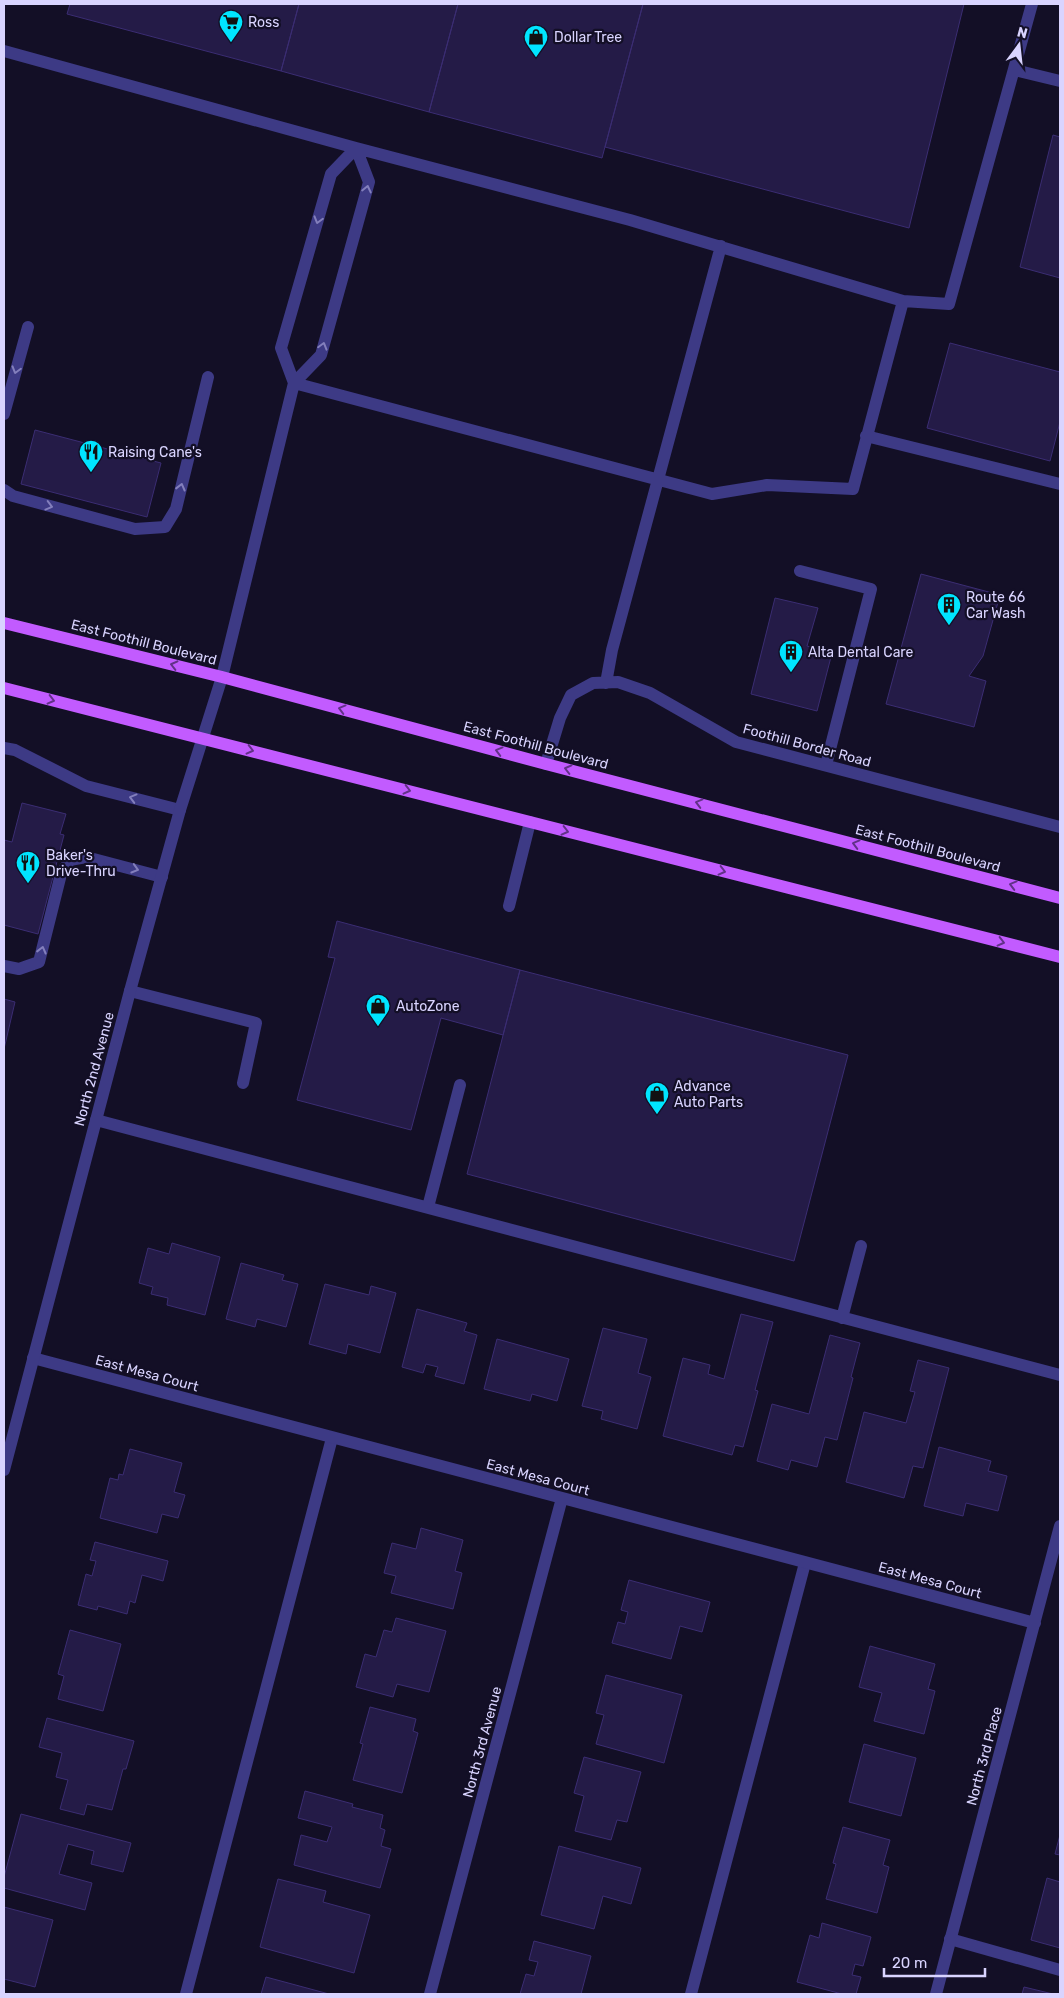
<svg xmlns="http://www.w3.org/2000/svg" width="1064" height="1998" viewBox="0 0 1064 1998" font-family="Rubik,sans-serif">
<style>
.building{fill:#241b47;stroke:#3b2d73}
.lines{fill:none;stroke-linecap:round;stroke-linejoin:round}
.service{stroke:#3d3a85;stroke-width:12}
.minor{stroke:#3d3a85;stroke-width:12}
.tertiary{stroke:#3d3a85;stroke-width:12}
.primary{stroke:#c25bff;stroke-width:12}
.oneway{stroke:#837fbc}
.oneway2{stroke:#623188}
.labels{text-anchor:middle;stroke-width:4.5;stroke-linejoin:round;paint-order:stroke}
.poi-label{font-size:14px;fill:#d9d4ff;stroke:#130f26;text-anchor:start}
.street-label{font-size:14px;fill:#d9d4ff;stroke:#130f26}
</style>
<rect width="100%" height="100%" fill="#130f26"/>
<!-- building -->
<path class="building" d="M 70,4 L 299,4 L 281,71 L 67,14 Z
M 299,4 L 458,4 L 429,112 L 281,71 Z
M 458,4 L 643,4 L 602,158 L 429,112 Z
M 643,4 L 964,4 L 909,228 L 605,147 Z
M 1053,135 L 1060,137 L 1060,278 L 1020,267 Z
M 950,343 L 1060,372 L 1060,422 L 1050,461 L 927,428 Z
M 35,430 L 161,463 L 147,517 L 21,484 Z
M 921,574 L 1000,595 L 983,656 L 969,676 L 986,681 L 974,727 L 886,704 Z
M 775,598 L 818,608 L 807,646 L 832,653 L 817,711 L 751,694 Z
M 22,803 L 66,814 L 60,834 L 64,835 L 38,934 L 4,925 L 4,840 L 12,842 Z
M 337,921 L 520,970 L 503,1035 L 441,1018 L 411,1130 L 297,1100 L 335,958 L 328,957 Z
M 520,970 L 848,1055 L 794,1261 L 467,1174 Z
M 4,999 L 15,1002 L 4,1049 Z
M 172,1243 L 220,1257 L 205,1315 L 167,1305 L 168,1298 L 151,1294 L 153,1287 L 139,1283 L 148,1248 L 169,1254 Z
M 241,1263 L 284,1275 L 282,1280 L 298,1284 L 286,1327 L 257,1319 L 255,1327 L 226,1319 Z
M 325,1284 L 369,1295 L 371,1286 L 396,1293 L 380,1353 L 348,1344 L 346,1354 L 309,1344 Z
M 417,1309 L 467,1323 L 464,1331 L 477,1335 L 464,1384 L 435,1376 L 438,1367 L 426,1364 L 423,1373 L 402,1367 Z
M 741,1314 L 773,1322 L 755,1390 L 758,1391 L 743,1447 L 735,1445 L 732,1455 L 663,1436 L 683,1358 L 710,1365 L 708,1374 L 724,1379 Z
M 603,1328 L 647,1339 L 638,1373 L 651,1377 L 637,1429 L 601,1419 L 603,1411 L 582,1406 Z
M 830,1335 L 860,1343 L 851,1377 L 853,1378 L 837,1440 L 825,1437 L 817,1467 L 791,1460 L 788,1470 L 757,1461 L 772,1404 L 809,1414 Z
M 497,1339 L 569,1359 L 557,1401 L 532,1394 L 530,1401 L 484,1389 Z
M 918,1360 L 949,1368 L 923,1468 L 913,1466 L 904,1498 L 846,1482 L 864,1412 L 906,1423 L 915,1392 L 910,1391 Z
M 939,1447 L 991,1461 L 988,1471 L 1007,1476 L 998,1511 L 966,1503 L 963,1516 L 924,1506 Z
M 130,1449 L 182,1463 L 174,1492 L 185,1495 L 178,1518 L 162,1514 L 157,1533 L 100,1518 L 110,1478 L 118,1480 L 119,1474 L 123,1475 Z
M 421,1528 L 463,1540 L 455,1571 L 462,1573 L 453,1609 L 391,1593 L 396,1576 L 384,1573 L 392,1543 L 416,1549 Z
M 95,1542 L 168,1561 L 163,1581 L 142,1575 L 135,1603 L 130,1601 L 127,1614 L 98,1606 L 97,1610 L 78,1605 L 86,1574 L 92,1576 L 96,1561 L 90,1560 Z
M 629,1580 L 710,1602 L 702,1632 L 680,1626 L 671,1659 L 612,1643 L 618,1622 L 625,1624 L 628,1612 L 621,1610 Z
M 396,1618 L 446,1631 L 429,1692 L 397,1684 L 393,1697 L 356,1687 L 365,1654 L 376,1657 L 384,1630 L 392,1632 Z
M 70,1630 L 121,1644 L 103,1711 L 58,1699 L 64,1676 L 58,1674 Z
M 870,1646 L 935,1664 L 928,1689 L 935,1691 L 924,1734 L 874,1721 L 882,1693 L 859,1687 Z
M 606,1675 L 682,1695 L 664,1763 L 596,1744 L 604,1715 L 596,1713 Z
M 370,1707 L 416,1719 L 413,1731 L 418,1733 L 402,1793 L 353,1780 L 363,1744 L 360,1743 Z
M 47,1718 L 134,1741 L 126,1769 L 123,1769 L 112,1810 L 87,1804 L 84,1815 L 60,1809 L 68,1780 L 56,1777 L 62,1753 L 39,1747 Z
M 864,1744 L 916,1758 L 901,1816 L 849,1802 Z
M 584,1757 L 641,1772 L 627,1822 L 617,1820 L 611,1840 L 575,1831 L 584,1796 L 574,1793 Z
M 305,1791 L 353,1804 L 352,1807 L 383,1815 L 380,1828 L 385,1830 L 381,1846 L 391,1849 L 380,1888 L 294,1865 L 301,1835 L 327,1842 L 332,1827 L 298,1818 Z
M 21,1814 L 131,1843 L 123,1872 L 91,1864 L 94,1851 L 68,1844 L 59,1874 L 92,1883 L 85,1910 L 4,1888 L 4,1877 Z
M 843,1827 L 890,1840 L 883,1865 L 889,1867 L 877,1913 L 826,1899 L 836,1864 L 833,1863 Z
M 1060,1835 L 1060,1855 L 1055,1854 Z
M 559,1846 L 641,1868 L 631,1904 L 603,1896 L 594,1929 L 541,1915 Z
M 1047,1878 L 1060,1882 L 1060,1948 L 1031,1940 Z
M 278,1879 L 326,1891 L 323,1902 L 370,1915 L 354,1973 L 260,1947 Z
M 4,1907 L 53,1920 L 35,1987 L 4,1979 Z
M 822,1923 L 871,1937 L 863,1966 L 855,1964 L 852,1975 L 861,1977 L 856,1994 L 842,1994 L 797,1982 L 810,1935 L 819,1938 Z
M 534,1941 L 591,1956 L 581,1994 L 520,1994 L 526,1974 L 534,1976 L 538,1962 L 529,1960 Z
M 266,1977 L 329,1994 L 261,1994 Z
M 1024,1987 L 1053,1994 L 1022,1994 Z"/>
<g class="lines">
<!-- service -->
<path class="service" d="M 4,51 L 356,148 L 630,220 L 903,301 L 949,304 L 1032,4
M 1015,70 L 1060,81
M 294,383 L 712,494 L 767,485 L 853,489 L 903,301
M 294,383 L 281,348 L 331,174 L 356,148
M 4,414 L 28,327
M 866,436 L 1060,484
M 4,490 L 13,496 L 135,529 L 165,527 L 176,509 L 208,377
M 800,571 L 871,589 L 826,765
M 222,677 L 294,383 L 321,355 L 369,182 L 356,148
M 606,683 L 612,650 L 721,246
M 4,748 L 15,750 L 86,786 L 180,810
M 546,764 L 560,718 L 571,695 L 593,683 L 618,682 L 650,693 L 736,742 L 1060,827
M 509,906 L 530,822
M 4,966 L 19,969 L 39,962 L 61,874 L 70,860 L 86,857 L 162,877
M 130,991 L 256,1023 L 243,1083
M 96,1120 L 1060,1375
M 428,1207 L 460,1085
M 842,1318 L 861,1246
M 950,1939 L 1060,1970
M 186,1994 L 332,1438
M 691,1994 L 805,1563"/>
<!-- minor -->
<path class="minor" d="M 33,1358 L 1035,1623
M 430,1994 L 562,1498
M 936,1994 L 1060,1526"/>
<!-- tertiary -->
<path class="tertiary" d="M 4,1470 L 130,991 L 180,810 L 222,677"/>
<!-- primary -->
<path class="primary" d="M 4,623 L 222,677 L 546,764 L 1060,898
M 4,688 L 1060,957"/>
</g>
<!-- one-way arrows -->
<defs><path id="oneway-chevron" d="M-2-3.5L2.5 0L-2 3.5" fill="none" stroke-width="1.6" stroke-linecap="round" stroke-linejoin="round" transform="scale(1.25)"/></defs>
<g class="oneway">
<use href="#oneway-chevron" transform="translate(367 189) rotate(-77)"/>
<use href="#oneway-chevron" transform="translate(318 220) rotate(106)"/>
<use href="#oneway-chevron" transform="translate(323 346) rotate(-74)"/>
<use href="#oneway-chevron" transform="translate(16 370) rotate(106)"/>
<use href="#oneway-chevron" transform="translate(181 487) rotate(-76)"/>
<use href="#oneway-chevron" transform="translate(49 506) rotate(15)"/>
<use href="#oneway-chevron" transform="translate(133 798) rotate(-165)"/>
<use href="#oneway-chevron" transform="translate(135 869) rotate(16)"/>
<use href="#oneway-chevron" transform="translate(42 950) rotate(-76)"/>
</g>
<g class="oneway2">
<use href="#oneway-chevron" transform="translate(174 665) rotate(-166)"/>
<use href="#oneway-chevron" transform="translate(51 700) rotate(14)"/>
<use href="#oneway-chevron" transform="translate(342 709) rotate(-165)"/>
<use href="#oneway-chevron" transform="translate(250 750) rotate(14)"/>
<use href="#oneway-chevron" transform="translate(499 751) rotate(-165)"/>
<use href="#oneway-chevron" transform="translate(568 769) rotate(-166)"/>
<use href="#oneway-chevron" transform="translate(407 790) rotate(14)"/>
<use href="#oneway-chevron" transform="translate(699 803) rotate(-165)"/>
<use href="#oneway-chevron" transform="translate(565 831) rotate(14)"/>
<use href="#oneway-chevron" transform="translate(856 844) rotate(-165)"/>
<use href="#oneway-chevron" transform="translate(722 871) rotate(14)"/>
<use href="#oneway-chevron" transform="translate(1013 885) rotate(-165)"/>
<use href="#oneway-chevron" transform="translate(1001 942) rotate(14)"/>
</g>
<!-- icons -->
<defs>
<symbol id="supermarket-pin" viewBox="-11 -11 22 30"><path d="M0 17L-7.5 6A9.5 9.5 0 1 1 7.5 6Z" fill="#00e5ff" stroke="#130f26"/><path d="M-6-5.5h2.5l.6 2H6L4.5 2H-2.5L-4.4-4H-6ZM-1.5 3.2a1.3 1.3 0 1 0 .1 0ZM3 3.2a1.3 1.3 0 1 0 .1 0Z" fill="#111"/></symbol>
<symbol id="shop-pin" viewBox="-11 -11 22 30"><path d="M0 17L-7.5 6A9.5 9.5 0 1 1 7.5 6Z" fill="#00e5ff" stroke="#130f26"/><path d="M-5-2.5h2.3a2.7 3.5 0 0 1 5.4 0H5L5.5 6h-11ZM-1.5-2.5h3a1.5 2.3 0 0 0-3 0Z" fill="#111"/></symbol>
<symbol id="restaurant-pin" viewBox="-11 -11 22 30"><path d="M0 17L-7.5 6A9.5 9.5 0 1 1 7.5 6Z" fill="#00e5ff" stroke="#130f26"/><path d="M-5-6h1v4h1v-4h1v4h1v-4h1v5L-1.5 .5V6h-2V.5L-5-1ZM5-6V6H3V1.5H1.5Q1.5-4 5-6Z" fill="#111"/></symbol>
<symbol id="building-pin" viewBox="-11 -11 22 30"><path d="M0 17L-7.5 6A9.5 9.5 0 1 1 7.5 6Z" fill="#00e5ff" stroke="#130f26"/><path d="M-4-6H4V6H1V3H-1V6H-4ZM-2.5-4.3h1.7v1.8h-1.7ZM.8-4.3h1.7v1.8H.8ZM-2.5-1h1.7V.8h-1.7ZM.8-1h1.7V.8H.8Z" fill="#111"/></symbol>
</defs>
<g fill-rule="evenodd">
<use href="#supermarket-pin" x="217" y="8" width="28" height="38"/>
<use href="#shop-pin" x="522" y="23" width="28" height="38"/>
<use href="#restaurant-pin" x="77" y="438" width="28" height="38"/>
<use href="#building-pin" x="935" y="591" width="28" height="38"/>
<use href="#building-pin" x="777" y="638" width="28" height="38"/>
<use href="#restaurant-pin" x="14" y="849" width="28" height="38"/>
<use href="#shop-pin" x="364" y="992" width="28" height="38"/>
<use href="#shop-pin" x="643" y="1080" width="28" height="38"/>
</g>
<g class="labels">
<!-- poi labels -->
<g class="poi-label">
<text x="248" y="27">Ross</text>
<text x="554" y="42">Dollar Tree</text>
<text x="108" y="457">Raising Cane's</text>
<text x="966" y="602">Route 66<tspan x="966" dy="16">Car Wash</tspan></text>
<text x="808" y="657">Alta Dental Care</text>
<text x="46" y="860">Baker's<tspan x="46" dy="16">Drive-Thru</tspan></text>
<text x="396" y="1011">AutoZone</text>
<text x="674" y="1091">Advance<tspan x="674" dy="16">Auto Parts</tspan></text>
</g>
<!-- street labels -->
<g class="street-label">
<text transform="translate(144 642) rotate(14)" y="5">East Foothill Boulevard</text>
<text transform="translate(536 745) rotate(15)" y="5">East Foothill Boulevard</text>
<text transform="translate(807 745) rotate(15)" y="5">Foothill Border Road</text>
<text transform="translate(928 848) rotate(15)" y="5">East Foothill Boulevard</text>
<text transform="translate(94 1069) rotate(-75)" y="5">North 2nd Avenue</text>
<text transform="translate(147 1373) rotate(15)" y="5">East Mesa Court</text>
<text transform="translate(538 1477) rotate(15)" y="5">East Mesa Court</text>
<text transform="translate(930 1580) rotate(15)" y="5">East Mesa Court</text>
<text transform="translate(482 1742) rotate(-75)" y="5">North 3rd Avenue</text>
<text transform="translate(984 1756) rotate(-75)" y="5">North 3rd Place</text>
</g>
</g>
<!-- border -->
<rect width="1064" height="1998" fill="none" stroke="#d9d4ff" stroke-width="10"/>
<!-- north arrow -->
<g transform="translate(1019 45) rotate(15)" stroke="#130f26" stroke-width="4" paint-order="stroke">
<path d="M0-4L9 19L0 12L-9 19Z" fill="#d9d4ff"/>
<text y="-8" font-size="14" font-weight="bold" text-anchor="middle" fill="#d9d4ff">N</text>
</g>
<!-- scale -->
<path d="M884 1968v8h101v-8" fill="none" stroke="#d9d4ff" stroke-width="2.5"/>
<text x="892" y="1968" font-size="15" fill="#d9d4ff" stroke="#130f26" stroke-width="4" paint-order="stroke">20 m</text>
</svg>
